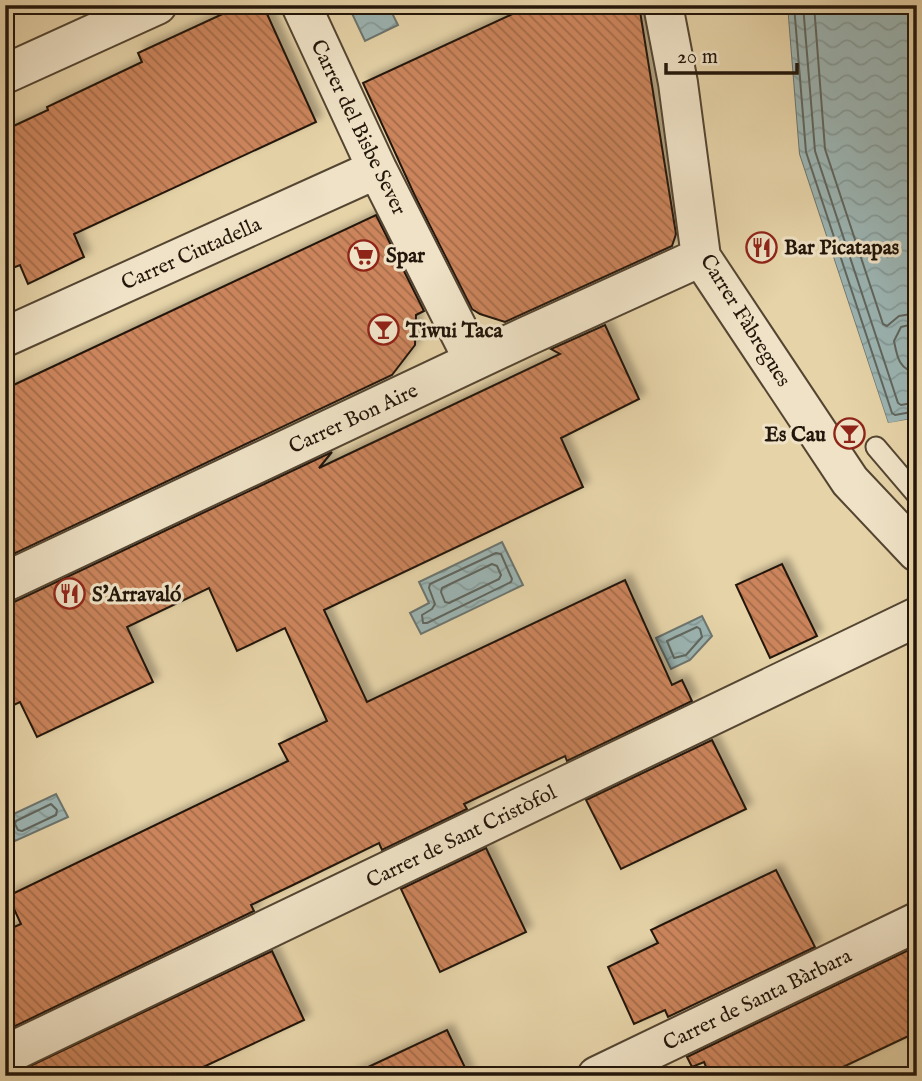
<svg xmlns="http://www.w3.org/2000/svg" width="922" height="1081" viewBox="0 0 922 1081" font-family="'IM FELL English',serif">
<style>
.water{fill:url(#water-waves);stroke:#6c756f;stroke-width:2}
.pier{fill:#e6d3a8}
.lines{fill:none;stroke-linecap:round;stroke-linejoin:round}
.shore{stroke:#60665e;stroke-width:2}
.building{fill:url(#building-back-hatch);stroke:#23160a;stroke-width:2;filter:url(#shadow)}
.lane-casing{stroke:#544532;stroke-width:23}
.street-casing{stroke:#544532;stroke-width:42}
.lane{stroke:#efe2c6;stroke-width:19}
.street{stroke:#efe2c6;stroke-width:38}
.labels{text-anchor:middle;stroke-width:6;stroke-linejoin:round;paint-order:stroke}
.street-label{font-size:21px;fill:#23160a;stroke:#efe2c6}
.poi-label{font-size:21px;font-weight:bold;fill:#23160a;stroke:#efe2c6;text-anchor:start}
</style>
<defs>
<pattern id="water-waves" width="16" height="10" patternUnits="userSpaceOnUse" patternTransform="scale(1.75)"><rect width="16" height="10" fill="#9cb5b3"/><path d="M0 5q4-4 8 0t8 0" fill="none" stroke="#869b99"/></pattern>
<pattern id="building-back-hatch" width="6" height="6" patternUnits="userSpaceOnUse" patternTransform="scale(1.75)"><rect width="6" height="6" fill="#cb845b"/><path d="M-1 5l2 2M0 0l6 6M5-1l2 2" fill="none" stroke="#a46b49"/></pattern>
<filter id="shadow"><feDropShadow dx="6" dy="-6" stdDeviation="3.5" flood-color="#0004"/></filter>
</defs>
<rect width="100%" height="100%" fill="#e6d3a8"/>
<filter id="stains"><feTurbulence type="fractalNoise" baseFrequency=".00286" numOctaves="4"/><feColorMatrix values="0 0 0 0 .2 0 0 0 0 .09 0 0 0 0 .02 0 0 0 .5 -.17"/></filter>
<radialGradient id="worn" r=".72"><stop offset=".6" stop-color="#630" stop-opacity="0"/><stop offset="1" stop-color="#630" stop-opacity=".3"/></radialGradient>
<!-- water -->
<path class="water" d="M 348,5 L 388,5 L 398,25 L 365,41 Z
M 787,5 L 917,5 L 917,339 L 910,340 L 917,369 L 917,418 L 888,424 L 799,154 Z
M 502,542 L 523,585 L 421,634 L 410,613 L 429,603 L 419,582 Z
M 702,616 L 712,636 L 690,660 L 671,669 L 656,638 Z
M 56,794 L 68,817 L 15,841 L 5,818 Z"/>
<!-- pier -->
<path class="pier" d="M 784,5 L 787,5 L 799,154 L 888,423 L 917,418 L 917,421 L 888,427 L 885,425 L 796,155 Z"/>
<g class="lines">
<!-- shore -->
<path class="shore" d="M 794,5 L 806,152 L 892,413 L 895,415 L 917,411
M 803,5 L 815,151 L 898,403 L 901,405 L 917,402
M 814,5 L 825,149 L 883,324 L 887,326 L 899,316 L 917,313
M 917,323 L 901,327 L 894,341 C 897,356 899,371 917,372
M 496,553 L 501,554 L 512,579 L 511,582 L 427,623 L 423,623 L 422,615 L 432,609 L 435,604 L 429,588 L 430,584 Z
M 492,564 L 497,566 L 501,575 L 499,579 L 449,603 L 445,602 L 441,592 L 442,588 Z
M 697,627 L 700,629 L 702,637 L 686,655 L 674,658 L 667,641 Z
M 51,804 L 57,810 L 56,815 L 22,831 L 18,830 L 15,824 L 16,821 Z"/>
</g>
<!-- building -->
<path class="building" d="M 242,5 L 263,5 L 316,122 L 74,234 L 84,257 L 28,284 L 20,265 L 5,271 L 5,130 L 48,110 L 47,107 L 142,62 L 138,53 Z
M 532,5 L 639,5 L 676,234 L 672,246 L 505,322 L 480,314 L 472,309 L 415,196 L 363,83 Z
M 376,215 L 424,311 L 416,315 L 415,345 L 392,375 L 5,558 L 5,389 Z
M 605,325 L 639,399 L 561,438 L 583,487 L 324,610 L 367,702 L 625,580 L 672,685 L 682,680 L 692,701 L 567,761 L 565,756 L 464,804 L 467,809 L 382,850 L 379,843 L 293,885 L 251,905 L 254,911 L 5,1031 L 5,931 L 21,924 L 8,896 L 288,761 L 279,744 L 327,721 L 285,628 L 237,651 L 209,588 L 127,627 L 153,682 L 37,737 L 20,702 L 5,709 L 5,604 L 14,602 L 332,452 L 319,468 L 560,354 L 551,349 Z
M 782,564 L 817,636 L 770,658 L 736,585 Z
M 712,740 L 746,809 L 621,869 L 586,800 Z
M 486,848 L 526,932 L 440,972 L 401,889 Z
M 776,870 L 815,947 L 668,1017 L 665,1010 L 634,1024 L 608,967 L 658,943 L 651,930 Z
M 917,946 L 917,1032 L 824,1076 L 710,1076 L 704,1062 L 692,1067 L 687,1057 Z
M 272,951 L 304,1020 L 184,1076 L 9,1076 Z
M 447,1030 L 469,1076 L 349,1076 Z"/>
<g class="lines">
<defs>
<path id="lane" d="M 876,447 L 917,495"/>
<path id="street" d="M 301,5 L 377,169 L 474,361
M 663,5 L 678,83 L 701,257 L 850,481 L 917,552
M 5,74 L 157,5
M 5,337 L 377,169
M 5,582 L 525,337 L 701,257
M 5,1055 L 917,617
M 597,1076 L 917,922"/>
</defs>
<!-- lane casing -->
<use href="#lane" class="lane-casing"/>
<!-- street casing -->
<use href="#street" class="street-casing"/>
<!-- lane -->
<use href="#lane" class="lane"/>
<!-- street -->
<use href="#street" class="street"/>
</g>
<!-- icons -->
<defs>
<symbol id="restaurant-ring" viewBox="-11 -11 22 22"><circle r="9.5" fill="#efe2c6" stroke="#8f2418" stroke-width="1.5"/><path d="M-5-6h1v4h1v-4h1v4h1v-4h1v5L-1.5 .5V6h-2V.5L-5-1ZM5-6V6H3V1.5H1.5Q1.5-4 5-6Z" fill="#8f2418"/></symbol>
<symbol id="supermarket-ring" viewBox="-11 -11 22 22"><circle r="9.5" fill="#efe2c6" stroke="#8f2418" stroke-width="1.5"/><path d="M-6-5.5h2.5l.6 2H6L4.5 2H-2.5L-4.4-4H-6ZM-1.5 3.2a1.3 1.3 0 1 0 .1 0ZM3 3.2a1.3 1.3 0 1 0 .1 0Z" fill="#8f2418"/></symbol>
<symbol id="bar-ring" viewBox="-11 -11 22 22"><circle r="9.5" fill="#efe2c6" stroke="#8f2418" stroke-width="1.5"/><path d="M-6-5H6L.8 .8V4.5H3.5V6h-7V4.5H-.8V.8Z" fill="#8f2418"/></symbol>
</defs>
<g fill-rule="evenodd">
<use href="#restaurant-ring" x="744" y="230" width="35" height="35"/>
<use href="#supermarket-ring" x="346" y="238" width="35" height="35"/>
<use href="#bar-ring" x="366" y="312" width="35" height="35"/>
<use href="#bar-ring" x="832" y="416" width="35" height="35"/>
<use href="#restaurant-ring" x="52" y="576" width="35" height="35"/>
</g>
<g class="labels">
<!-- street labels -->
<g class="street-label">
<text transform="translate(359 127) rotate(64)" y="7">Carrer del Bisbe Sever</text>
<text transform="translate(191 253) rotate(-24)" y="7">Carrer Ciutadella</text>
<text transform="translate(746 320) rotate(58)" y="7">Carrer Fàbregues</text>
<text transform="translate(353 418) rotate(-25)" y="7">Carrer Bon Aire</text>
<text transform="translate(461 836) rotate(-26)" y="7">Carrer de Sant Cristòfol</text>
<text transform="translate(757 999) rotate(-26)" y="7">Carrer de Santa Bàrbara</text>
</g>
<!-- poi labels -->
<g class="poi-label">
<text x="784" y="254">Bar Picatapas</text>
<text x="386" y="262">Spar</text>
<text x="406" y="337">Tiwui Taca</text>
<text x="826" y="441" text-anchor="end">Es Cau</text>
<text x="92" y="601">S'Arravaló</text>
</g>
</g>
<!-- margin -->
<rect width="922" height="1081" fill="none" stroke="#e6d3a8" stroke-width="28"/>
<rect x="7" y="7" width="908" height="1067" fill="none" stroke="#23160a" stroke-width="3.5"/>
<rect x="14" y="14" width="894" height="1053" fill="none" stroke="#23160a" stroke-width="2"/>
<!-- scale -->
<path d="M666 63v10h131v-10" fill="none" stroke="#23160a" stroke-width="3.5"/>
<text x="677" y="63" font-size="21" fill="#23160a" stroke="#efe2c6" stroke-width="5" paint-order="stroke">20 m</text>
<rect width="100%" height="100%" filter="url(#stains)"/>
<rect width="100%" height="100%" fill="url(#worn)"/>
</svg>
